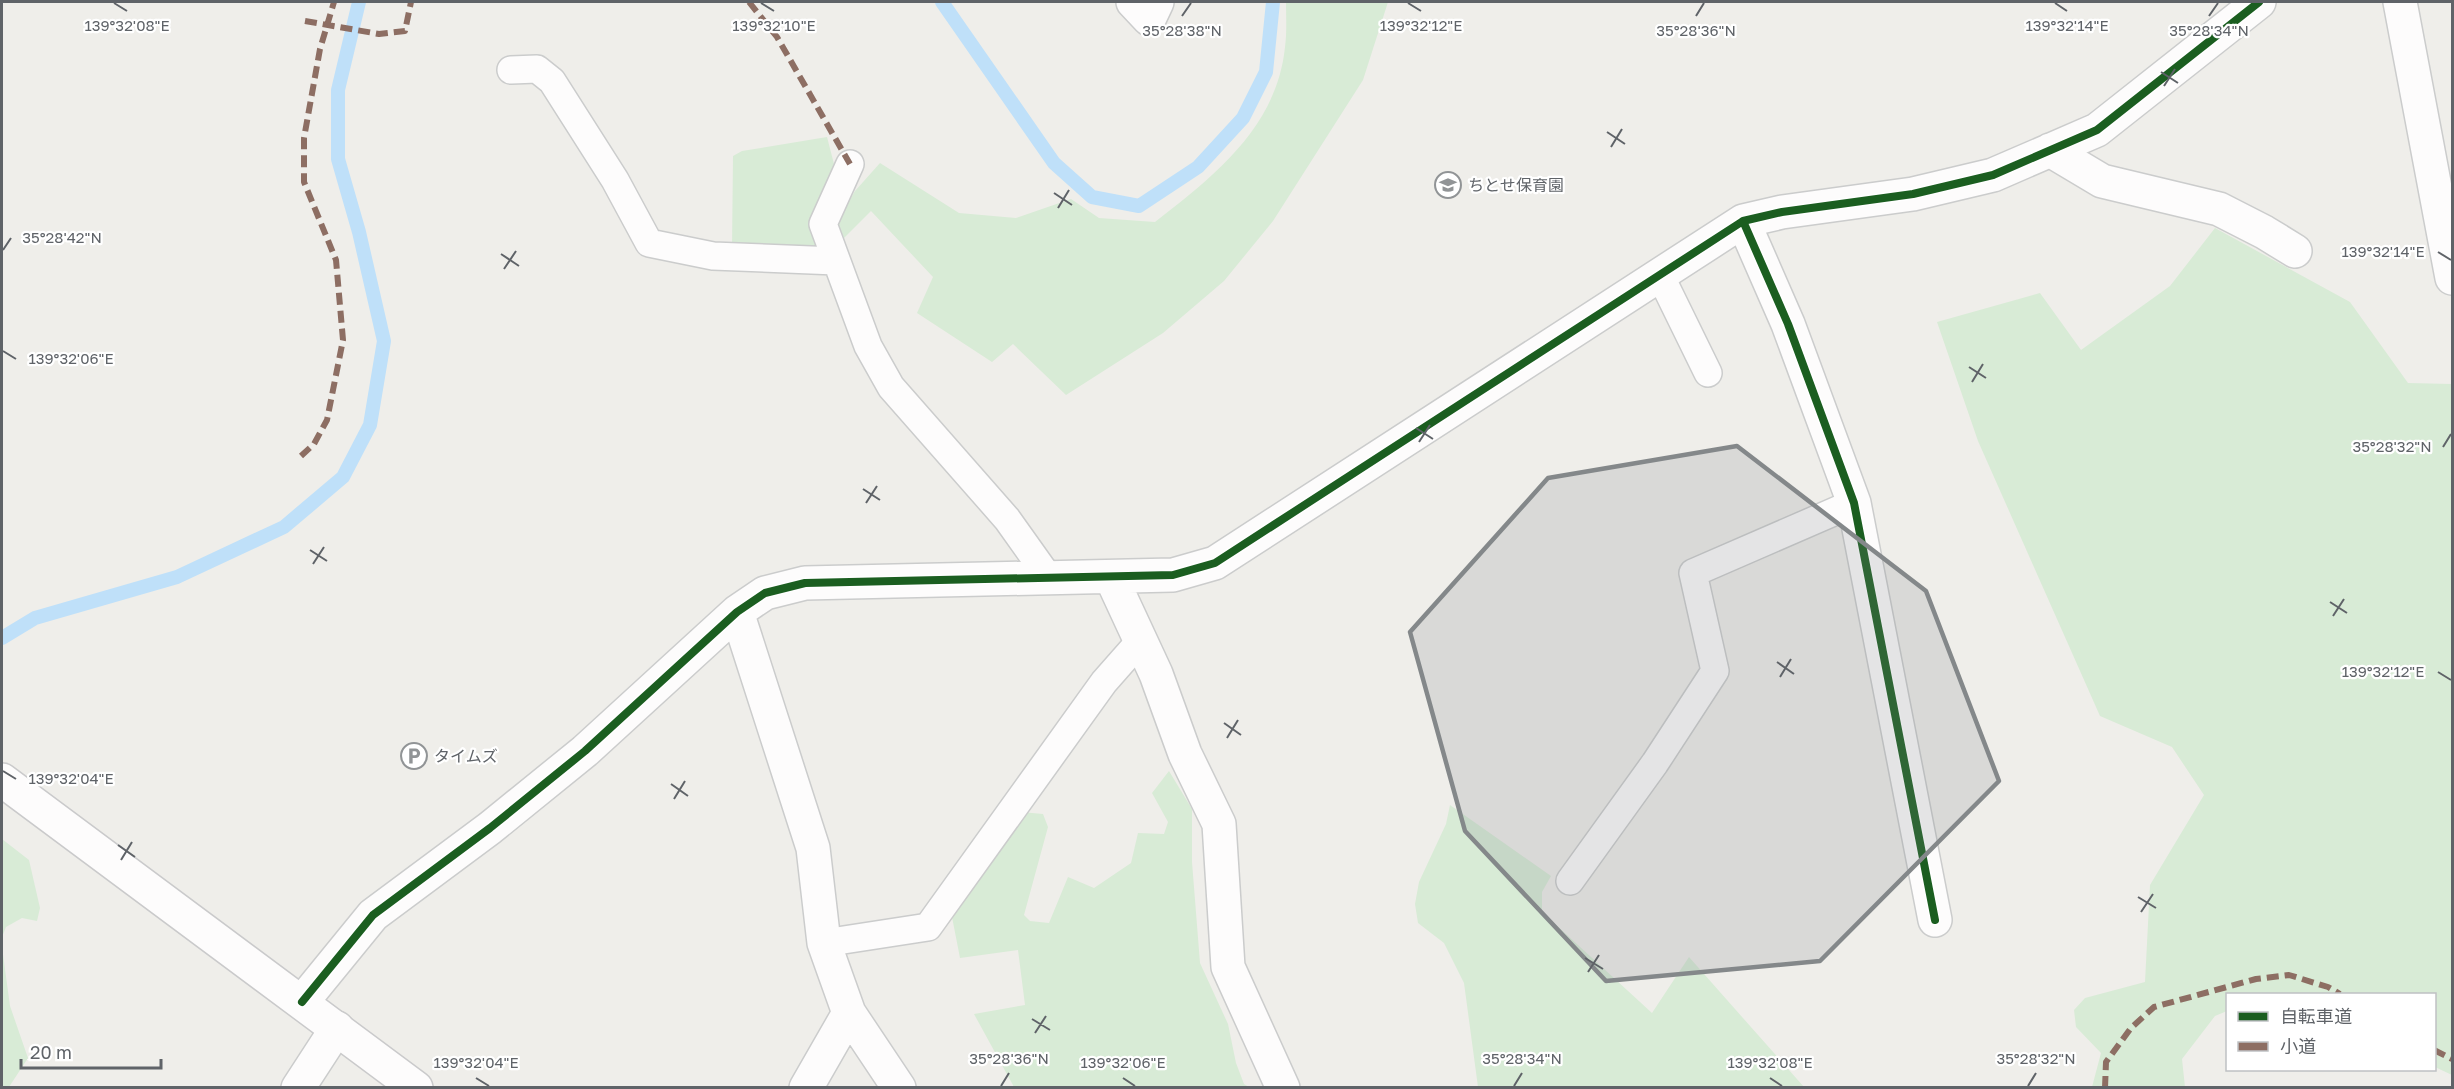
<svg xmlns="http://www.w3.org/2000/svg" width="2454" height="1089" viewBox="0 0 2454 1089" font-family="'Golos Text','Noto Sans JP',sans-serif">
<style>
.green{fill:#d8ebd6}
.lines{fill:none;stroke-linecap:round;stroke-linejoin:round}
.stream{stroke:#bfe0f9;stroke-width:14}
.lane-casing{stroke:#cbcccc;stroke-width:30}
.street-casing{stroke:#cbcccc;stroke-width:36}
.secondary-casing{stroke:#cacacb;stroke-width:36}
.lane{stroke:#fdfcfc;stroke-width:27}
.street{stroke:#fdfcfc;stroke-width:33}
.secondary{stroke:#fdfcfc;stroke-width:33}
.quiet{stroke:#8d6e63;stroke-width:6;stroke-dasharray:12 6;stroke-linecap:butt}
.cycleway-casing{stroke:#fff;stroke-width:11}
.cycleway{stroke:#1b5e20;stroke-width:8}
.marked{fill:#84888a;fill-opacity:0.2;stroke:#84888a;stroke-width:4.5;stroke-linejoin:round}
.ticks{fill:none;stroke:#5f6368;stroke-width:2}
.labels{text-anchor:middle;stroke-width:4.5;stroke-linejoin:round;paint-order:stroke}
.poi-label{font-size:16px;fill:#5f6368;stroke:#fff;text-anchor:start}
.ticks-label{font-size:15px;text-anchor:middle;fill:#5f6368;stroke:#fff;stroke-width:4.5;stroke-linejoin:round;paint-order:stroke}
</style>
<rect width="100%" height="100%" fill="#efeeea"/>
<!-- green -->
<path class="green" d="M 1286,2 L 1388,2 L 1363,80 L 1273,221 L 1224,281 L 1163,333 L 1066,395 L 1013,344 L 992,362 L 917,313 L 933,277 L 871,211 L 844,238 L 837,222 L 855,191 L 880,163 L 959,213 L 1016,218 L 1071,199 L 1099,218 L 1155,222 C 1214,176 1277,127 1285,47 C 1287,32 1286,17 1286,2 Z
M 827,137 L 834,164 L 811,217 L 820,250 L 732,248 L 733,156 L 742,151 Z
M 2215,228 L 2350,302 L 2408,383 L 2452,384 L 2452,1075 L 2435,1067 L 2434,994 L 2228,994 L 2227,1011 L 2215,1016 L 2182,1059 L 2185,1087 L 2092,1087 L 2101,1053 L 2076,1027 L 2074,1010 L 2085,998 L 2145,982 L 2150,885 L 2204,795 L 2172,747 L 2100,716 L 1978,441 L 1937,322 L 2040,293 L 2081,350 L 2170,286 Z
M 1169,771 L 1192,809 L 1192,862 L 1200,963 L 1228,1024 L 1236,1063 L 1244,1084 L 1249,1087 L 1014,1087 L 974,1014 L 1025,1005 L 1018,950 L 960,958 L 952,917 L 1021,812 L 1043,814 L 1048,827 L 1024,915 L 1030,921 L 1049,923 L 1068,877 L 1094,888 L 1131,863 L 1138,833 L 1164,834 L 1168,822 L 1152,793 Z
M 1450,805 L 1551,876 L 1542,892 L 1542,912 L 1652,1013 L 1689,957 L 1804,1087 L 1478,1087 L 1464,983 L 1444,943 L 1418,923 L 1415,904 L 1419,882 L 1446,824 Z
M 2,839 L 29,860 L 40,908 L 37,921 L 22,918 L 6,927 L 2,937 Z
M 2,947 L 10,1006 L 28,1058 L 9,1087 L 2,1087 Z"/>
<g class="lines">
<!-- stream -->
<path class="stream" d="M 942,2 L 1054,163 L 1092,197 L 1139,206 L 1198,167 L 1243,118 L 1266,72 L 1273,2
M 2,638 L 35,618 L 177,577 L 284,527 L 343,477 L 370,425 L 384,341 L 359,232 L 338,159 L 338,90 L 359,2"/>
<defs>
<path id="lane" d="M 511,70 L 537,69 L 552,81 L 615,180 L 649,243 L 713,256 L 836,261
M 850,164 L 823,224 L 868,346 L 891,387 L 1007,519 L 1049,578
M 1660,275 L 1708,373
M 1570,881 L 1655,763 L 1715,671 L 1693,573 L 1854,503
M 824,943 L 928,927 L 1104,682 L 1141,640"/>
<path id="street" d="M 1133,2 L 1149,19 L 1157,2
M 2400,2 L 2452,278
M 2050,150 L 2102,181 L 2219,209 L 2264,232 L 2295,251
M 1743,221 L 1788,324 L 1854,503 L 1935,920
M 1111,577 L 1156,674 L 1185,754 L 1219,824 L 1228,967 L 1283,1088
M 737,612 L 813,848 L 824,943 L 849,1013 L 899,1088
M 302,1002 L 373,915 L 490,828 L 585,751 L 737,612 L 765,593 L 805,583 L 1173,575 L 1215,563 L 1743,221 L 1782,212 L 1913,194 L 1993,175 L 2097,130 L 2259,2
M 298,1088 L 337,1028
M 806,1088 L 849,1013"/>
<path id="secondary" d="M 2,780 L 416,1088"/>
</defs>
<!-- lane casing -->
<use href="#lane" class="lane-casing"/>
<!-- street casing -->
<use href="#street" class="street-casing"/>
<!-- secondary casing -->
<use href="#secondary" class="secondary-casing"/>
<!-- lane -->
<use href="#lane" class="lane"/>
<!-- street -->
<use href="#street" class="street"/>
<!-- secondary -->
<use href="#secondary" class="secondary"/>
<!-- quiet -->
<path class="quiet" d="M 749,2 L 777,37 L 850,164
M 305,21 L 379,34 L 405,31 L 411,2
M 301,456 L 314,444 L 327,420 L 343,340 L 336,260 L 304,182 L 304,138 L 320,49 L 334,2
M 2434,1050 L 2452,1059
M 2105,1088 L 2106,1062 L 2131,1028 L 2154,1007 L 2256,979 L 2289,975 L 2328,987 L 2340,994"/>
<defs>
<path id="cycleway" d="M 1743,221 L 1788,324 L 1854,503 L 1935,920
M 302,1002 L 373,915 L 490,828 L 585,751 L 737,612 L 765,593 L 805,583 L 1173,575 L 1215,563 L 1743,221 L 1782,212 L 1913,194 L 1993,175 L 2097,130 L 2259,2"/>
</defs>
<!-- cycleway casing -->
<use href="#cycleway" class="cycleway-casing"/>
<!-- cycleway -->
<use href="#cycleway" class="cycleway"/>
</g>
<!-- marked area -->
<path class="marked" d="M 1737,446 L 1926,591 L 1999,781 L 1820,961 L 1606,981 L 1465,831 L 1410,632 L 1548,478 Z"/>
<!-- ticks -->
<path class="ticks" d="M 114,3 L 127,11M 761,3 L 774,11M 1408,3 L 1421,11M 2055,3 L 2067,11M 1182,16 L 1191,3M 1696,16 L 1704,3M 2209,16 L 2218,3M 2161,72 L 2178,83M 2164,86 L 2175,69M 1607,132 L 1625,144M 1611,147 L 1622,129M 1054,193 L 1072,205M 1058,208 L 1069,190M 3,250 L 11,238M 2438,252 L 2451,260M 501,254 L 519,266M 504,269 L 516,251M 3,351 L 16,359M 1969,367 L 1986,378M 1972,382 L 1983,364M 1416,428 L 1433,439M 1419,442 L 1430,425M 2443,447 L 2451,434M 863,489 L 880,500M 866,503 L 877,486M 310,550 L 327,561M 313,564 L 324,547M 2330,602 L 2347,613M 2333,616 L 2344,599M 1777,662 L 1794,674M 2438,672 L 2451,680M 1780,677 L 1791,659M 1224,723 L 1241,735M 1227,738 L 1238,720M 3,771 L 16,779M 671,784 L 688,796M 674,799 L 685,781M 118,845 L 135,857M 121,860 L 132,842M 2138,897 L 2156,908M 2141,912 L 2153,894M 1585,958 L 1603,969M 1588,972 L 1599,955M 1032,1019 L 1050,1030M 1035,1033 L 1046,1016M 476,1078 L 489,1086M 1123,1078 L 1135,1086M 1770,1078 L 1782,1086M 1001,1086 L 1009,1073M 1514,1086 L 1522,1073M 2028,1086 L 2036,1073"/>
<!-- icons -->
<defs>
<symbol id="school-ring" viewBox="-11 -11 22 22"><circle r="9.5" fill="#fff" stroke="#919496" stroke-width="1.5"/><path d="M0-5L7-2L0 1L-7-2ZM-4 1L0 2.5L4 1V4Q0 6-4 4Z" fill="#919496"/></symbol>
<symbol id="parking-ring" viewBox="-11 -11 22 22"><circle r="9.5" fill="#fff" stroke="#919496" stroke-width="1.5"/><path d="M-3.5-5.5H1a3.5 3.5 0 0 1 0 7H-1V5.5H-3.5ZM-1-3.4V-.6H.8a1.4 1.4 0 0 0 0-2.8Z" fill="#919496"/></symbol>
</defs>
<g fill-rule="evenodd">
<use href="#school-ring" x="1433" y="170" width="30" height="30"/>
<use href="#parking-ring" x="399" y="741" width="30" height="30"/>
</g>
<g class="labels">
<!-- poi labels -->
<g class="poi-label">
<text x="1468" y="191">ちとせ保育園</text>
<text x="434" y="762">タイムズ</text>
</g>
</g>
<g class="ticks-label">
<text x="127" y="31">139°32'08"E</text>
<text x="774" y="31">139°32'10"E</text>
<text x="1421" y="31">139°32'12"E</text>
<text x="2067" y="31">139°32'14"E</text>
<text x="1182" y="36">35°28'38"N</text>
<text x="1696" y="36">35°28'36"N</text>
<text x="2209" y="36">35°28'34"N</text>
<text x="62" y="243">35°28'42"N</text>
<text x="2383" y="257">139°32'14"E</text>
<text x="71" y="364">139°32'06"E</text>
<text x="2392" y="452">35°28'32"N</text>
<text x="2383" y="677">139°32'12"E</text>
<text x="71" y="784">139°32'04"E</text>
<text x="1009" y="1064">35°28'36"N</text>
<text x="1522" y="1064">35°28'34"N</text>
<text x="2036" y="1064">35°28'32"N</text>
<text x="476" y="1068">139°32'04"E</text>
<text x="1123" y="1068">139°32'06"E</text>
<text x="1770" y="1068">139°32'08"E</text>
</g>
<!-- border -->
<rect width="2454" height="1089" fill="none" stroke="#5f6368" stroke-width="6"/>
<!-- legend -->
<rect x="2226" y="993" width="210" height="78" fill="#ffffff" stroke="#bfc1c3" stroke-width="1.5"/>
<rect x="2238" y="1012" width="30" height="9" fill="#1b5e20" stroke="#bfc1c3" stroke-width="1.5"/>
<text x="2280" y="1023" font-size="18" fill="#5f6368">自転車道</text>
<rect x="2238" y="1042" width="30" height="9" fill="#8d6e63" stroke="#bfc1c3" stroke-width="1.5"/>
<text x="2280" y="1053" font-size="18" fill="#5f6368">小道</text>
<!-- scale -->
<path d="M21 1059v9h140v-9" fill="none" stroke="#5f6368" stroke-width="3"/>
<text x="30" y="1059" font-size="18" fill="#5f6368" stroke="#ffffff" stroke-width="4.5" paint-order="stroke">20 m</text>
</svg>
